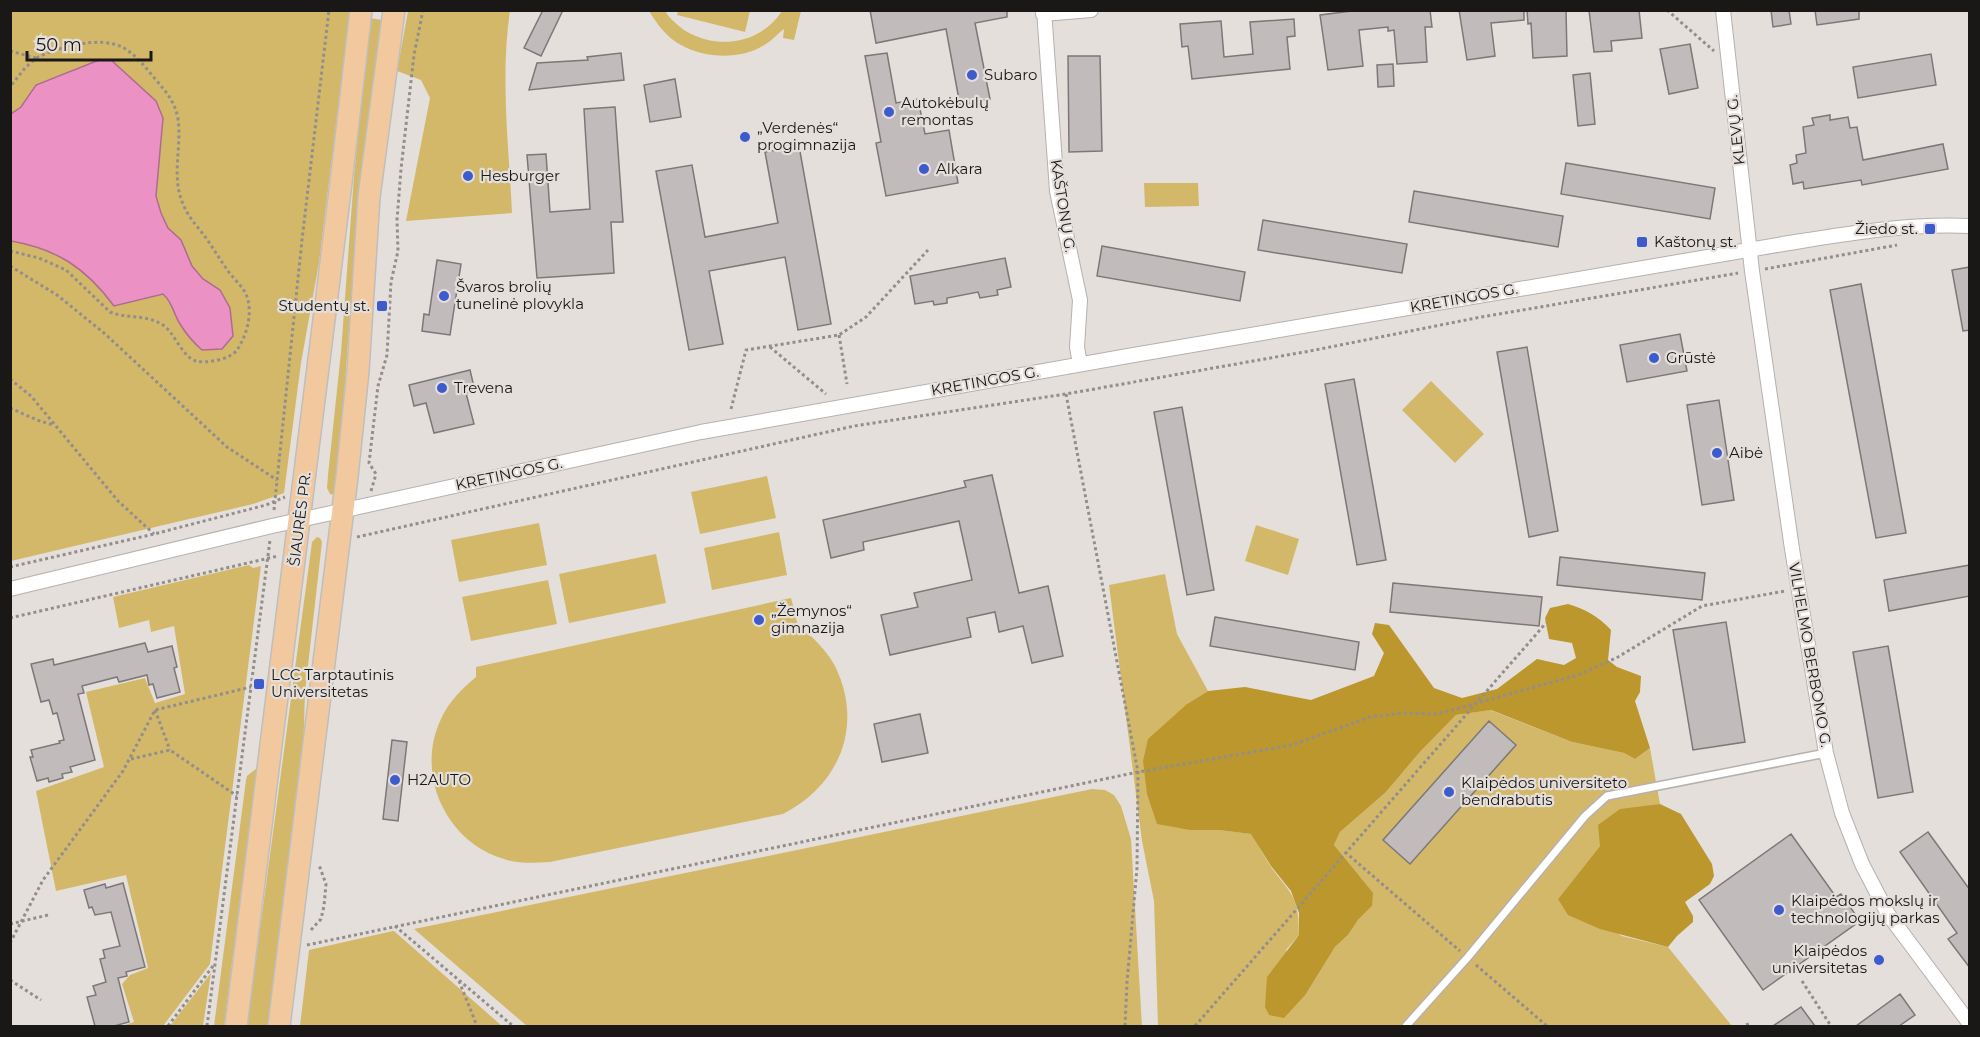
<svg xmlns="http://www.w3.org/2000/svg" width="1980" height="1037" viewBox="0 0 1980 1037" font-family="Montserrat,sans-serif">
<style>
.green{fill:#d4b86a}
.forest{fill:#bb972d}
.water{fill:#ec91c3;stroke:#ad6d8f;stroke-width:1.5}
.building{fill:#c2bbbb;stroke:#7d7777;stroke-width:1.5}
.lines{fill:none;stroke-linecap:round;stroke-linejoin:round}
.lane-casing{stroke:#b6b0ae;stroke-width:10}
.street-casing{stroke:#b6b0ae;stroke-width:16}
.primary-casing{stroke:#bfbebe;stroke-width:24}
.path{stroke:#938e8c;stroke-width:3;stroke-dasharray:3 3;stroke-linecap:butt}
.lane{stroke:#fff;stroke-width:7}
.street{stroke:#fff;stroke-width:14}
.primary{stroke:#f2c89e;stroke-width:21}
.poi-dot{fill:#3d5bcd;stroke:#e5dfdc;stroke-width:2}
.labels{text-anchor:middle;stroke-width:4.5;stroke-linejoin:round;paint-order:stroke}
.poi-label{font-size:15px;fill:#1a1817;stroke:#e5dfdc;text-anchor:start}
.street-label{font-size:15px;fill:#1a1817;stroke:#e5dfdc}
</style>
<rect width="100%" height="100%" fill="#e5dfdc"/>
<!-- green -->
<path class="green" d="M 10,11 L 350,11 L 319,263 L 301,363 L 284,493 L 253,504 L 11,561 Z
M 408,11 L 510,11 C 500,78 509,146 512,213 L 406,221 L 430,98 L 421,80 L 397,71 Z
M 649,11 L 665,11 C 692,51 755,53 782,11 L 801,11 L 794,40 L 783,38 L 784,29 C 778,33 773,40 766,44 C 742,60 706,59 681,45 C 667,38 657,24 649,11 Z
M 678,11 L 678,10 L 750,11 L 745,32 L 677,15 Z
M 370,18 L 382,20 L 360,182 L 337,489 L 334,495 L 330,494 L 327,488 L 328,475 L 341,352 L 354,176 Z
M 1144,183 L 1198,183 L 1199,206 L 1145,207 Z
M 1431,381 L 1484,434 L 1455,463 L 1402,410 Z
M 767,476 L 776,518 L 700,534 L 691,492 Z
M 539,523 L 547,565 L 459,582 L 451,540 Z
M 1256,525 L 1299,539 L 1288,575 L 1245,561 Z
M 779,532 L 787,575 L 712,590 L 704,548 Z
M 317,537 L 320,538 L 322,542 L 305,692 L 303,761 L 270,1026 L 247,1026 L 312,542 Z
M 656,554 L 666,603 L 569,623 L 559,574 Z
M 249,565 L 253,568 L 261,566 L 210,964 L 163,1026 L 126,1026 L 125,1025 L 134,1022 L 122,984 L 130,975 L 148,968 L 126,875 L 56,891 L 36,791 L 104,767 L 86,692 L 145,678 L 155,703 L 185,694 L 174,626 L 151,632 L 149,620 L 119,628 L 113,597 Z
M 1165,574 L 1177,634 L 1208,691 L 1187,704 L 1190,830 L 1219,830 L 1252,834 C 1258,845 1264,856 1271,867 C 1292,895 1299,897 1299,935 L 1286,950 L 1306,994 L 1335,947 L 1348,935 L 1358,920 L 1372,906 L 1347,862 L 1334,845 L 1340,832 L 1386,792 L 1419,753 L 1456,715 L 1490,710 L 1572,742 L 1624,753 L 1635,759 L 1650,748 L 1660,804 L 1641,808 L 1600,846 L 1558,899 L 1622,936 L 1668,947 L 1732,1026 L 1158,1026 L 1154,901 L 1142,841 L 1109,585 Z
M 548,580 L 557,624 L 471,641 L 462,597 Z
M 791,598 C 794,607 795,617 798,625 C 801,630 807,634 812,637 C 821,646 829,655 835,666 C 864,725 840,785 783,814 L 550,862 C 534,863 519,864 504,859 C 445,842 415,773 441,719 C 449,701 462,689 476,677 L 476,667 Z
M 257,768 L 224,1026 L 214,1026 L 246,780 L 247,776 Z
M 1092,789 L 1105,790 L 1114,795 L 1121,806 L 1131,839 L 1142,1026 L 527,1026 L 414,929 Z
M 393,931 L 394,931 L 502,1026 L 300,1026 L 309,950 Z
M 211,973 L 203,1026 L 170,1026 Z"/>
<!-- forest -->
<path class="forest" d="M 1568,604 C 1585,609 1598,616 1611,630 L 1608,660 L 1617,667 L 1641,676 L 1640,692 L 1635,701 L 1650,748 L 1635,759 L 1624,753 L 1572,742 L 1491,710 L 1456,715 L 1419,753 L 1386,792 L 1340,832 L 1334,845 L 1373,893 L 1372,906 L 1358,920 L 1348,935 L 1335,947 L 1306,994 L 1284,1018 L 1269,1015 L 1265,1007 L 1267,977 L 1299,935 L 1299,913 L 1291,891 L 1271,866 L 1251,834 L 1219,830 L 1190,830 L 1157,824 L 1147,794 L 1143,761 L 1148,739 L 1187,704 L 1208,691 L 1245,687 L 1311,700 L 1374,676 L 1384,653 L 1372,634 L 1375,623 L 1389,625 L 1434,688 L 1462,698 L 1497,689 L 1537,659 L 1564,665 L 1576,658 L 1572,643 L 1549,639 L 1545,618 L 1550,608 Z
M 1660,804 L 1681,814 L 1712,864 L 1714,876 L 1710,884 L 1685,902 L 1693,916 L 1693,922 L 1677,936 L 1668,947 L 1600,929 L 1568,915 L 1558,899 L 1600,846 L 1598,825 L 1620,809 Z"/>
<!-- water -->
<path class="water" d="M 99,60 L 111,60 L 156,101 L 163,118 L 156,196 L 161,213 L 168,228 L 181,240 L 192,266 L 203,279 L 220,290 L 230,308 L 233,336 L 222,349 L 202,350 C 194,343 186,334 180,324 C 173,313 173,303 163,294 L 114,306 C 86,268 57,249 11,241 L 11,114 L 21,107 L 36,85 Z"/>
<!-- building -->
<path class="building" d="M 543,10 L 563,10 L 541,56 L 524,48 Z
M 870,10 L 1007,10 L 1007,17 L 975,23 L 990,99 L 960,105 L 946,29 L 876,43 Z
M 1360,10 L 1430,10 L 1432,27 L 1425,27 L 1427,62 L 1397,64 L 1394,30 L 1388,31 L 1388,27 L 1359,30 L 1363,66 L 1328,70 L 1320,15 Z
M 1459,10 L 1524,10 L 1524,20 L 1491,23 L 1495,56 L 1467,60 Z
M 1527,10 L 1566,10 L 1567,56 L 1533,58 L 1531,23 L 1528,24 Z
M 1589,10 L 1639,10 L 1642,38 L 1611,41 L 1612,51 L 1594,52 Z
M 1771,10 L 1789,10 L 1791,24 L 1773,27 Z
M 1815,10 L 1859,10 L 1859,19 L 1817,25 Z
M 1294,19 L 1295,36 L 1287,37 L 1290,69 L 1192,79 L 1188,46 L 1182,47 L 1180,24 L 1221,21 L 1224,57 L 1253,54 L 1250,22 Z
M 1690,44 L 1698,88 L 1669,94 L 1660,49 Z
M 621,53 L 624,80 L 529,90 L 537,63 L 588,60 L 587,57 Z
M 887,53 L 896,103 L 918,99 L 925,134 L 949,130 L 958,183 L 886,196 L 876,143 L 881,142 L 865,56 Z
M 1931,54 L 1936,85 L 1858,98 L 1853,67 Z
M 1068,56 L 1100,56 L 1102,151 L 1069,152 Z
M 1393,64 L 1394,86 L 1378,87 L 1377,65 Z
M 1590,73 L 1595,124 L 1578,126 L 1573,75 Z
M 675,79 L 681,117 L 650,122 L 644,85 Z
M 615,107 L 623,222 L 611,222 L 614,273 L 537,278 L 527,155 L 546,154 L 550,212 L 590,209 L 584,109 Z
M 1830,115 L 1830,120 L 1848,117 L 1850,128 L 1857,127 L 1863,160 L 1943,144 L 1948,169 L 1862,185 L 1861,180 L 1804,189 L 1803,182 L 1793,184 L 1790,165 L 1797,163 L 1796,155 L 1806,153 L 1803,127 L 1814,125 L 1812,118 Z
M 799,146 L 831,324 L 798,330 L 785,257 L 709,271 L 723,344 L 689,350 L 656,171 L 692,165 L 705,237 L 778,223 L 765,152 Z
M 1566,163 L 1715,188 L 1710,219 L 1561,194 Z
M 1414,191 L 1563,216 L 1558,247 L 1409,222 Z
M 1263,220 L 1407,244 L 1402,273 L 1258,250 Z
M 1102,246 L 1245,272 L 1240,301 L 1097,276 Z
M 1005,258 L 1011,287 L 997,290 L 998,295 L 980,298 L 978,292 L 947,298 L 947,303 L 934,305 L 933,301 L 915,304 L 910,276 Z
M 437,260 L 461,264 L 450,335 L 422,331 L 424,314 L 429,315 Z
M 1970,267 L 1970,330 L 1963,331 L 1952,270 Z
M 1861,284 L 1906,533 L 1876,538 L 1830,290 Z
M 1680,334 L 1687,371 L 1627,382 L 1620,345 Z
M 1527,347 L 1558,531 L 1529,537 L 1497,352 Z
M 470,370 L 475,391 L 466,393 L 474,424 L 434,433 L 426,403 L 414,406 L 409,385 Z
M 1354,379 L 1386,560 L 1357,565 L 1325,384 Z
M 1719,400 L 1734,500 L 1702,505 L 1687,405 Z
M 1182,407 L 1214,590 L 1187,595 L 1154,412 Z
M 992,475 L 1019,593 L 1048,586 L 1063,656 L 1032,663 L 1023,626 L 999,632 L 995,612 L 967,618 L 971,637 L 890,655 L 881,615 L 918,607 L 914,593 L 972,580 L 959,521 L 863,542 L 864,550 L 831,558 L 823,520 L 966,487 L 964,481 Z
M 1560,557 L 1705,573 L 1702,600 L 1557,585 Z
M 1970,565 L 1970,596 L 1889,611 L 1884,580 Z
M 1393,583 L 1542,597 L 1539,626 L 1390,612 Z
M 1215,617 L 1359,642 L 1355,670 L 1210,646 Z
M 1726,622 L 1745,742 L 1693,750 L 1673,630 Z
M 145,643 L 148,652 L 172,646 L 177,667 L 174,668 L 180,692 L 157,698 L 153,684 L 149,685 L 147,675 L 119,682 L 117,677 L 82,686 L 84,693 L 78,694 L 95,760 L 70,767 L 72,772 L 62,774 L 63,778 L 49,782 L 48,778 L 37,781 L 30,757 L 33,757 L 31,750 L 60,743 L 59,741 L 64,740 L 57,713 L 53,714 L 49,700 L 41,702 L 31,664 L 53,659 L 54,665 Z
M 1888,646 L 1913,792 L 1878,798 L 1853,652 Z
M 920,714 L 928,753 L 882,762 L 874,724 Z
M 1489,721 L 1516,745 L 1410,864 L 1383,840 Z
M 392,740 L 407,742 L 398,821 L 383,819 Z
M 1928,832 L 1970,890 L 1970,968 L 1948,939 L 1957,933 L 1900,852 Z
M 1791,834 L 1836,897 L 1841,894 L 1860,921 L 1763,990 L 1699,900 Z
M 123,883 L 145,967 L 126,972 L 127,976 L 118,978 L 129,1022 L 114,1026 L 95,1026 L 87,997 L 96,995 L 93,986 L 106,982 L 100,959 L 105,958 L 103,950 L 120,946 L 111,912 L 95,915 L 92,907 L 89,908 L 84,890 L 105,884 L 106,888 Z
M 1900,994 L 1915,1015 L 1899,1026 L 1856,1026 Z
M 1801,1007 L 1815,1026 L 1773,1026 Z"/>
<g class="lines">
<defs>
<path id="lane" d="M 1406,1026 L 1468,957 L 1585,816 L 1607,796 L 1826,753"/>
<path id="street" d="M 1044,10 L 1057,191 L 1080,300 L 1077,347 L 1080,364
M 1723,10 L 1752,271 L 1792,549 L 1826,753 L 1842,813 L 1862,864 L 1888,914 L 1970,1024
M 1043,14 L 1091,10
M 10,589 L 272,526 L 701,432 L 1128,356 L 1783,244 C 1845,234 1906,223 1970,226"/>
<path id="primary" d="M 236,1026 L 340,191 L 361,10
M 279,1026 L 347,477 L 358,371 L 369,197 L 394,10"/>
</defs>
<!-- lane casing -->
<use href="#lane" class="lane-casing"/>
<!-- street casing -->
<use href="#street" class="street-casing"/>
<!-- primary casing -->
<use href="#primary" class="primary-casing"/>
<!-- path -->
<path class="path" d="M 1667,10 L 1714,51
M 10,51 L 36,58 L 25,68 L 10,87
M 10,251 L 39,258 L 66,270 L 110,312 C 127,319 146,314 163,325 C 174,332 183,358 196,361 C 206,364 231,359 237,350 C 248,334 255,306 243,289 C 238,282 231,276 226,268 C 219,258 213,248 206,238 C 198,227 188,217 183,204 C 171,177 182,147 178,119 C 175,102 167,93 156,80 C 146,68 137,56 124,48 C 101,35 58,47 36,58
M 10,266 L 57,295 L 104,333 L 227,447 L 277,480
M 1765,269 L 1897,245
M 839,335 L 847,384
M 770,347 L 826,394
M 10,379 L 31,396 L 118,501 L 154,534
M 1066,394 L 1138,772 L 1137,868 L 1127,982 L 1125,1026
M 10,408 L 37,420 L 53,425
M 731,409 L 746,350 L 839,335 L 866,317 L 928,250
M 371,491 L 376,474 L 369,463 L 378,386 L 387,355 L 391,282 L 398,251 L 397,220 L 401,169 L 414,55 L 423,10
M 274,510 L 302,240 L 329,10
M 357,537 L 854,426 L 1066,394 L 1310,351 L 1476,318 L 1738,273
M 10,567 L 154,534 L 266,505 L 285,497
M 10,618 L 278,556
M 155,710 L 170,750
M 131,759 L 170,750 L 237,796
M 1345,852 L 1460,951
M 10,924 L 48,915
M 395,926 L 513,1026
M 311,930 L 321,919 L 324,906 L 326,884 L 319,865
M 10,943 L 43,880 L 123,771 L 155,710 L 251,687
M 307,945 L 1138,772 L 1292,745 L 1370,717 L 1403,713 L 1437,714 L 1578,675 L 1618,657 L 1702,606 L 1785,591
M 1476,965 L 1547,1026
M 10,980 L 41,1000
M 459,981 L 477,1026
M 1802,981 L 1831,1026
M 1747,1023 L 1748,1026
M 168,1026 L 213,966
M 207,1026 L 270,540
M 1195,1026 L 1546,623"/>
<!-- lane -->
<use href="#lane" class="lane"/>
<!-- street -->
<use href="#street" class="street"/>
<!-- primary -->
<use href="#primary" class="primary"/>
</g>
<!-- markers -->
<g class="poi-dot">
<circle cx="972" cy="75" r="6"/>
<circle cx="889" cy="112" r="6"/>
<circle cx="745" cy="137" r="6"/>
<circle cx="924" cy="169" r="6"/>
<circle cx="468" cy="176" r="6"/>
<rect x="1924" y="223" width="12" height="12" rx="3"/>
<rect x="1636" y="236" width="12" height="12" rx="3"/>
<circle cx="444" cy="296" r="6"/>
<rect x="376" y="300" width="12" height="12" rx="3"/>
<circle cx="1654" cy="358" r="6"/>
<circle cx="442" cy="388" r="6"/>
<circle cx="1717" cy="453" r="6"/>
<circle cx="759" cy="620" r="6"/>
<rect x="253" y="678" width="12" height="12" rx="3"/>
<circle cx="395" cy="780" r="6"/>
<circle cx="1449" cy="792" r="6"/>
<circle cx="1779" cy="910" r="6"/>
<circle cx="1879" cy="960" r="6"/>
</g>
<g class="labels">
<!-- poi labels -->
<g class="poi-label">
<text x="984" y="80">Subaro</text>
<text x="901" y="108">Autokėbulų<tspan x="901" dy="17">remontas</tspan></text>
<text x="757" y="133">„Verdenės“<tspan x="757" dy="17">progimnazija</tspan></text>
<text x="936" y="174">Alkara</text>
<text x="480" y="181">Hesburger</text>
<text x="1918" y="234" text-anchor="end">Žiedo st.</text>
<text x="1654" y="247">Kaštonų st.</text>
<text x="456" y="292">Švaros brolių<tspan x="456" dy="17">tunelinė plovykla</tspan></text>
<text x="370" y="311" text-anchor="end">Studentų st.</text>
<text x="1666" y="363">Grūstė</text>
<text x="454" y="393">Trevena</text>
<text x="1729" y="458">Aibė</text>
<text x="771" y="616">„Žemynos“<tspan x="771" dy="17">gimnazija</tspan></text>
<text x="271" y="680">LCC Tarptautinis<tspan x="271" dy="17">Universitetas</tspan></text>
<text x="407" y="785">H2AUTO</text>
<text x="1461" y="788">Klaipėdos universiteto<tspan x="1461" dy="17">bendrabutis</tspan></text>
<text x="1791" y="906">Klaipėdos mokslų ir<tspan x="1791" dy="17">technologijų parkas</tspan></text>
<text x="1867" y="956" text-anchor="end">Klaipėdos<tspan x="1867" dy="17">universitetas</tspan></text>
</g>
<!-- street labels -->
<g class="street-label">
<text transform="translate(1736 130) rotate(-96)" y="5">KLEVŲ G.</text>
<text transform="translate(1063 206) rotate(81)" y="5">KAŠTONŲ G.</text>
<text transform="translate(1464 298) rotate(-10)" y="5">KRETINGOS G.</text>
<text transform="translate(985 381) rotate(-10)" y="5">KRETINGOS G.</text>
<text transform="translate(509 474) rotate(-12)" y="5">KRETINGOS G.</text>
<text transform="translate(300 519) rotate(-83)" y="5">ŠIAURĖS PR.</text>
<text transform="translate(1810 655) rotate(80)" y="5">VILHELMO BERBOMO G.</text>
</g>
</g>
<!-- border -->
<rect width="1980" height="1037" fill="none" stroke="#1a1817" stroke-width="24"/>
<!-- scale -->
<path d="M27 51v9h124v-9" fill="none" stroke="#1a1817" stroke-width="3"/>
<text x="36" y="51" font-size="18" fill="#1a1817" stroke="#e5dfdc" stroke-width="4.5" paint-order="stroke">50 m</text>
</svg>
